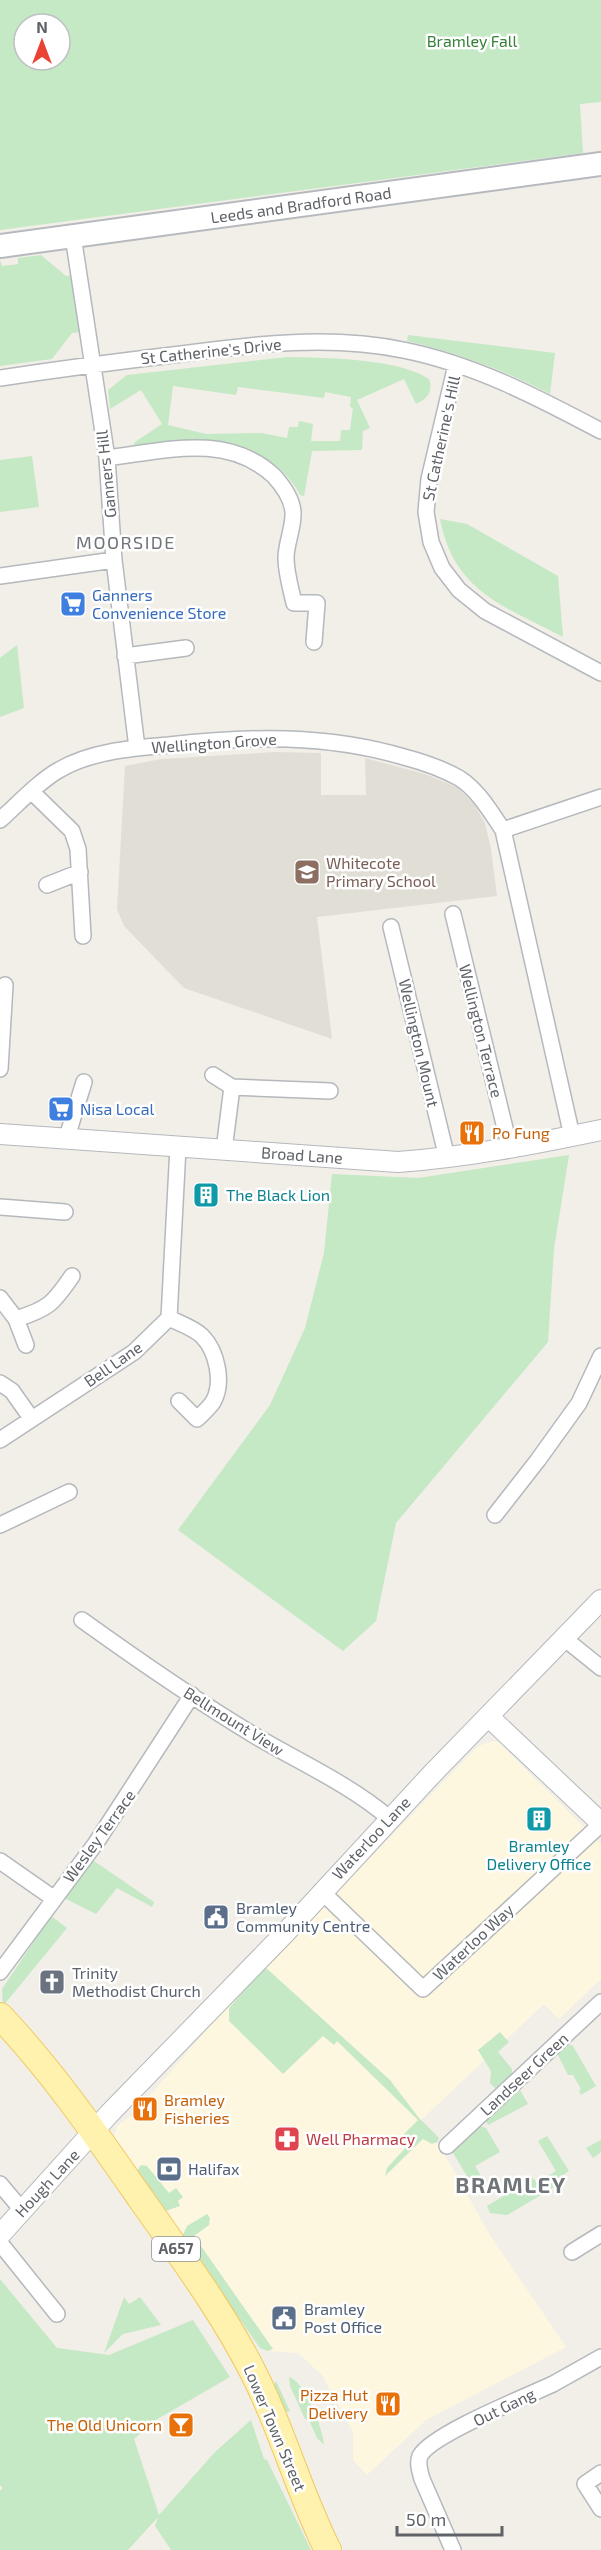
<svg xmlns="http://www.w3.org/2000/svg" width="601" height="2550" viewBox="0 0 601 2550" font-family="'Exo 2',sans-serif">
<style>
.commercial{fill:#fef7e0}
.education{fill:#e1ded6}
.green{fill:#c5e8c5;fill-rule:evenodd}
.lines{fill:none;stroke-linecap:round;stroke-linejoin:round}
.minor-casing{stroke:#b5b8bc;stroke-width:18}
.tertiary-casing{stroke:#b5b8bc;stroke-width:22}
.secondary-casing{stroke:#b6babf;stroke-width:26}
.primary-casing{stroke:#f2c960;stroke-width:28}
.minor{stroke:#fff;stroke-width:15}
.tertiary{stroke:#fff;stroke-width:20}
.secondary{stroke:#fff;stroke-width:22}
.primary{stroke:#fff2af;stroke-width:26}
.labels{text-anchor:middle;stroke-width:5;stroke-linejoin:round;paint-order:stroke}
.shield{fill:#fff;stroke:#8f9295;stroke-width:1.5}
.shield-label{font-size:15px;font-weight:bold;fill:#5f6368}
.park-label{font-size:16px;fill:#348238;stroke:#fff}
.street-label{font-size:16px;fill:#5f6368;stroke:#fff}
.shop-label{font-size:16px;fill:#366cbe;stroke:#fff;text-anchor:start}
.education-label{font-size:16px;fill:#785e54;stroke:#fff;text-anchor:start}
.food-label{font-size:16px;fill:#c56008;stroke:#fff;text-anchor:start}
.culture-label{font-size:16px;fill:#0d838f;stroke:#fff;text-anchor:start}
.service-label{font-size:16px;fill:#4e5e75;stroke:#fff;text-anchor:start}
.worship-label{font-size:16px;fill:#5b616d;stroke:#fff;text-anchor:start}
.health-label{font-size:16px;fill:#be3a42;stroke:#fff;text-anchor:start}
.neighbourhood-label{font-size:18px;letter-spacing:1.5px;fill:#70757a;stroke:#fff}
.district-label{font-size:22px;font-weight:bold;letter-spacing:1.5px;fill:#70757a;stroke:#fff}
</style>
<rect width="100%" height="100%" fill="#f1efe8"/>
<!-- commercial -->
<path class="commercial" d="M 494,1741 L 499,1743 L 601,1844 L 601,1979 L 559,2019 L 544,2004 L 420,2121 L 445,2155 L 490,2235 L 566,2347 L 426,2420 L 367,2475 L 353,2460 L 353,2432 L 322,2375 L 298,2353 L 268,2351 L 263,2346 L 163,2212 L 113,2141 L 117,2126 L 134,2114 L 203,2034 L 265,1967 L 478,1746 Z"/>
<!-- education -->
<path class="education" d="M 276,752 L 321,753 L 321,795 L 366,795 L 365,758 L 425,774 L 457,787 L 474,804 L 485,823 L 491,849 L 497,896 L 317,917 L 332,1039 L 184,988 L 124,926 L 117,909 L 125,766 L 161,759 Z"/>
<!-- green -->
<path class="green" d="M 0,0 L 601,0 L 601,102 L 580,104 L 583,153 L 0,230 ZM 24,24 L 60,24 L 60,60 L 24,60 Z
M 41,255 L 66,276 L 74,275 L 82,332 L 72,333 L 52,359 L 0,366 L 0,260 L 2,266 L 18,264 L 18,258 Z
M 408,335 L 555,353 L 550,394 C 504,370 458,353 407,341 Z
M 287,357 C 325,358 397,358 429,379 C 433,392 428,398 416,404 L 404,379 L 357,400 L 370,428 L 363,431 L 362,450 L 312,451 L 304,496 L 300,495 C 284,462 245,444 209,441 C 183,439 156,445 131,448 L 135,442 L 162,424 L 141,390 L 110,409 L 108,390 L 127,375 ZM 173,386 L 236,395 L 238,387 L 324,398 L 325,392 L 351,397 L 350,407 L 353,408 L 350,430 L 341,430 L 340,441 L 311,441 L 313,424 L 299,421 L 298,427 L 289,427 L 287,438 L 261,433 L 206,434 L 168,425 Z
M 32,456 L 39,507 L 0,512 L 0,460 Z
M 440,519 L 467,524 L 558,576 L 563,637 C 504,606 454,592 440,519 Z
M 17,645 L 24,708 L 0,717 L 0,658 Z
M 569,1155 L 554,1249 L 548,1342 L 396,1523 L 376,1621 L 343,1651 L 178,1530 L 270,1405 L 305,1328 L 324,1253 L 332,1174 L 418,1178 Z
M 91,1859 L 154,1902 L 152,1907 L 117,1888 L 96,1914 L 64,1898 Z
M 51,1916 L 67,1928 L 3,2006 L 2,1989 Z
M 265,1967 L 390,2080 L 419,2118 L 439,2138 L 437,2142 L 432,2144 L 423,2139 L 385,2176 L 387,2168 L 407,2146 L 399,2139 L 418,2120 L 337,2041 L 334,2045 L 323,2036 L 283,2074 L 229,2021 L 229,2008 Z
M 500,2032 L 509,2042 L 498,2052 L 512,2069 L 512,2073 L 498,2087 L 495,2088 L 490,2083 L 491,2071 L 478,2050 Z
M 567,2044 L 573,2046 L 596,2086 L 581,2095 L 579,2091 L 581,2089 L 573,2075 L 568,2075 L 557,2053 Z
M 520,2090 L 528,2104 L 488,2125 L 486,2121 Z
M 480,2126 L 486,2128 L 500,2152 L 475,2166 L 485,2183 L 474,2188 L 452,2151 Z
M 547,2136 L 569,2171 L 557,2179 L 554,2187 L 548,2190 L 540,2181 L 556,2171 L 538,2141 Z
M 601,2140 L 601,2152 L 593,2158 L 586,2148 Z
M 141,2165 L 147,2166 L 169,2193 L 176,2188 L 183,2197 L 178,2201 L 180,2206 L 163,2212 L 134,2175 Z
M 533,2178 L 543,2192 L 541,2195 L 507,2215 L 490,2213 L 487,2206 Z
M 207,2214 L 210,2218 L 209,2225 L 194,2236 L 273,2349 L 268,2351 L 260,2348 L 182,2237 L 187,2226 Z
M 0,2279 L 57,2348 L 109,2355 L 193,2320 L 230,2377 L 154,2421 L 134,2439 L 159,2515 L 215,2452 L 251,2420 L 264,2459 L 267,2460 L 311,2550 L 171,2550 L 155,2526 L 158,2517 L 128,2550 L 0,2550 L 0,2491 L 3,2488 L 0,2485 Z
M 124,2297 L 129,2304 L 140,2297 L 161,2325 L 123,2334 L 104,2353 Z
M 289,2377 C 305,2381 323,2429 324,2445 L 317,2438 L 309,2420 L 305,2419 L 290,2386 Z
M 276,2381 L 290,2411 L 286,2412 L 278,2409 L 273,2386 Z"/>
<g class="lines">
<defs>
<path id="minor" d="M 73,236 L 107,458 L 114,560 L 137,748
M 456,365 L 429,479 L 426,512 L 431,542 L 442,568 L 459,590 L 485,611 L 601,673
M 0,378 C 60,369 121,361 181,354 C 255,344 330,335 403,350 C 474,364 539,398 601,431
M 107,458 C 164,451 227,432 274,476 C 283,486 292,498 293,512 C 294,527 286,543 286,558 C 286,573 291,589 294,603 L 317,603 L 314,642
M 0,576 L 114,560
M 125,656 L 186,648
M 32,792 L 72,831 L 78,849 L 83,936
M 0,820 C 17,805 39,781 59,770 C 91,751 133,748 169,745 C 249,736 326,734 404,757 C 423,762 441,768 459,778 C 478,790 490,811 503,830 L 572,1136
M 503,830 L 601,797
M 47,885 L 80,872
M 453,914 L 510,1149
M 391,927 L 447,1158
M 0,1069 L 5,985
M 213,1075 L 232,1087
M 67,1137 L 84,1082
M 224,1150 L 232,1087 L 330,1091
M 0,1207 L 65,1212
M 0,1298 L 16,1319 C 48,1309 53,1304 72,1276
M 169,1318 C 179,1323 194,1328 202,1336 C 217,1351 224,1383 213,1402 C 209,1408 202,1414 197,1419 L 179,1401
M 16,1319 L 26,1345
M 0,1383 L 12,1391 L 31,1418
M 0,1440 L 134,1352 L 169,1318 L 178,1147
M 495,1515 L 538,1460 L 579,1403 L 601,1356
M 0,1525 L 69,1492
M 82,1620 C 139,1661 197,1701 257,1737 C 302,1763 350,1785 389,1818
M 565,1639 L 601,1668
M 0,1861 L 53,1898
M 321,1891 L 423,1989 L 601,1824
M 0,1972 L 96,1843 L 192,1695
M 447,2146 L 601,2002
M 0,2184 L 22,2210
M 0,2243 L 57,2314
M 572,2252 L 601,2234
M 601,2473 L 585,2484 L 601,2509
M 453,2550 L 422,2479 C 420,2472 417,2463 420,2456 C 430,2435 527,2396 553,2384 C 569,2375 585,2366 601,2357"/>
<path id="tertiary" d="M 0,1134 L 398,1162 C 467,1157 534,1144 601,1130
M 489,1717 L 601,1823
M 0,2235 L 109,2114 L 286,1932 L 432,1774 L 601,1600"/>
<path id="secondary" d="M 0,246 L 601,164"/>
<path id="primary" d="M 0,2016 C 53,2072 97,2136 141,2199 C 181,2256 223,2312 254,2374 C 283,2431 299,2493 328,2550"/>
</defs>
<!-- minor casing -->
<use href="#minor" class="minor-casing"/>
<!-- tertiary casing -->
<use href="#tertiary" class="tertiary-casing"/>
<!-- secondary casing -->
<use href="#secondary" class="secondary-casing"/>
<!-- primary casing -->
<use href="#primary" class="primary-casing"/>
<!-- minor -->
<use href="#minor" class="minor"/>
<!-- tertiary -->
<use href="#tertiary" class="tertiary"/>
<!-- secondary -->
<use href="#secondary" class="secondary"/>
<!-- primary -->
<use href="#primary" class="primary"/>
</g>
<!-- icons -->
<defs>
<symbol id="supermarket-square" viewBox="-11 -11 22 22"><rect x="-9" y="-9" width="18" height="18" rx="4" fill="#3f7fe0" stroke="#fff"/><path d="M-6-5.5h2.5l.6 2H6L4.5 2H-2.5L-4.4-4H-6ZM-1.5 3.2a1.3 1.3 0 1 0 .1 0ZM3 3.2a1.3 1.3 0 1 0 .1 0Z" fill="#fff"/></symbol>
<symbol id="school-square" viewBox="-11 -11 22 22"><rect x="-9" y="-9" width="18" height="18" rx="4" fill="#8d6e63" stroke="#fff"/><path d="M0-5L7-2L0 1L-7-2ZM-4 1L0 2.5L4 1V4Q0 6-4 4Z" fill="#fff"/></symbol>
<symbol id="restaurant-square" viewBox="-11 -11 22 22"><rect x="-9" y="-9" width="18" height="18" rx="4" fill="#e8710a" stroke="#fff"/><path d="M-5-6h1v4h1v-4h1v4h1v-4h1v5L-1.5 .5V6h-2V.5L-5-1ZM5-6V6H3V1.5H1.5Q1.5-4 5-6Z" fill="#fff"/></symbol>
<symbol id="building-square" viewBox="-11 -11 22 22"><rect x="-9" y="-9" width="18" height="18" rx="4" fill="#0f9aa8" stroke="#fff"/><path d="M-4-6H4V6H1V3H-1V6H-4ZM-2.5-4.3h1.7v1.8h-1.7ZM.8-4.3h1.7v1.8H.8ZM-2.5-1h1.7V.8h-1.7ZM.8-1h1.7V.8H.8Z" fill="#fff"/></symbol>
<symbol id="civic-square" viewBox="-11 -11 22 22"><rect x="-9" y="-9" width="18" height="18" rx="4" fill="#5c6f8a" stroke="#fff"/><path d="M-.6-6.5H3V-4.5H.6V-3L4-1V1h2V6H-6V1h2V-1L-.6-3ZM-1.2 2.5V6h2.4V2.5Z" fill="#fff"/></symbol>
<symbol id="church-square" viewBox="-11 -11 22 22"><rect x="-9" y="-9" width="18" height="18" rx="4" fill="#6b7280" stroke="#fff"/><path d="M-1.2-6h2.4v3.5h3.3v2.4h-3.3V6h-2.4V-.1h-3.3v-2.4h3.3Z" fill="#fff"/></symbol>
<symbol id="pharmacy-square" viewBox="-11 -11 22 22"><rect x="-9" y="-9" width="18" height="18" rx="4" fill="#e0444e" stroke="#fff"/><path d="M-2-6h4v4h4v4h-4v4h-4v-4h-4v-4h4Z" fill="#fff"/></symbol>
<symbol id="bank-square" viewBox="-11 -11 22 22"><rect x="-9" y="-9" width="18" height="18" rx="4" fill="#5c6f8a" stroke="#fff"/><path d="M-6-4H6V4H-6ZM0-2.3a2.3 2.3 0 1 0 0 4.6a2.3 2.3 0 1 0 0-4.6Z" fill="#fff"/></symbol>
<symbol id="bar-square" viewBox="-11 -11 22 22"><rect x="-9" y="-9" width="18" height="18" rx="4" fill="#e8710a" stroke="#fff"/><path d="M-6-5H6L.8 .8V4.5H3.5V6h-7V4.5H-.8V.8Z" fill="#fff"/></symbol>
</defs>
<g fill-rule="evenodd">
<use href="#supermarket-square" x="58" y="589" width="30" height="30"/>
<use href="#school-square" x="292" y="857" width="30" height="30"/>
<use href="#supermarket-square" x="46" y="1094" width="30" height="30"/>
<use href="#restaurant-square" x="457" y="1118" width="30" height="30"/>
<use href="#building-square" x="191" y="1180" width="30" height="30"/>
<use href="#building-square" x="524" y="1804" width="30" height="30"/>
<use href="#civic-square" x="201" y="1902" width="30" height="30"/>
<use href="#church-square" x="37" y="1967" width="30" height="30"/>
<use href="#restaurant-square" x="130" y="2094" width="30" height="30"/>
<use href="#pharmacy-square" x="272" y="2124" width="30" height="30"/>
<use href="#bank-square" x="154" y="2154" width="30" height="30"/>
<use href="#civic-square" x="269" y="2303" width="30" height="30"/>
<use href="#restaurant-square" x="373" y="2389" width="30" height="30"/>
<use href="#bar-square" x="166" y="2410" width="30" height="30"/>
</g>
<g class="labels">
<!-- shield labels -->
<rect class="shield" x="152" y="2237" width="48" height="24" rx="4.5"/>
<g class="shield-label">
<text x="176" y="2254">A657</text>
</g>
<!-- park labels -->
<g class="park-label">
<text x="472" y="47">Bramley Fall</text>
</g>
<!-- street labels -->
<g class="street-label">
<text transform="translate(301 205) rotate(-8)" y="6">Leeds and Bradford Road</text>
<text transform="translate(211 351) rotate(-6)" y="6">St Catherine's Drive</text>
<text transform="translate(441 438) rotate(-78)" y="6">St Catherine's Hill</text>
<text transform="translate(106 474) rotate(-96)" y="6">Ganners Hill</text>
<text transform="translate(214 743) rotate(-4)" y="6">Wellington Grove</text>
<text transform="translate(481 1031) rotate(76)" y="6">Wellington Terrace</text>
<text transform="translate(419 1043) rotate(77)" y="6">Wellington Mount</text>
<text transform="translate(302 1155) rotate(4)" y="6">Broad Lane</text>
<text transform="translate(113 1364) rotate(-35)" y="6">Bell Lane</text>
<text transform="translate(234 1721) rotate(32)" y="6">Bellmount View</text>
<text transform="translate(99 1836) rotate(-54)" y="6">Wesley Terrace</text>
<text transform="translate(371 1838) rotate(-47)" y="6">Waterloo Lane</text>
<text transform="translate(473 1942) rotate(-43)" y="6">Waterloo Way</text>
<text transform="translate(524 2074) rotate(-43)" y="6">Landseer Green</text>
<text transform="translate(47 2183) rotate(-47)" y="6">Hough Lane</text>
<text transform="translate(504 2407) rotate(-26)" y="6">Out Gang</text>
<text transform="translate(275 2428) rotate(67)" y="6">Lower Town Street</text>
</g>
<!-- shop labels -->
<g class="shop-label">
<text x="92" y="601">Ganners<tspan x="92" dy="18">Convenience Store</tspan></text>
<text x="80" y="1115">Nisa Local</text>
</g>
<!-- education labels -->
<g class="education-label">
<text x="326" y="869">Whitecote<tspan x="326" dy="18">Primary School</tspan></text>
</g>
<!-- food labels -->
<g class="food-label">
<text x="492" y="1139">Po Fung</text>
<text x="164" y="2106">Bramley<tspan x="164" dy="18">Fisheries</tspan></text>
<text x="368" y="2401" text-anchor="end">Pizza Hut<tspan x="368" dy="18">Delivery</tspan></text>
<text x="162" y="2431" text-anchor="end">The Old Unicorn</text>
</g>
<!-- culture labels -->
<g class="culture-label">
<text x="226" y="1201">The Black Lion</text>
<text x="539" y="1852" text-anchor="middle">Bramley<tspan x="539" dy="18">Delivery Office</tspan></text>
</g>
<!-- service labels -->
<g class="service-label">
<text x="236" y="1914">Bramley<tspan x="236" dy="18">Community Centre</tspan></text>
<text x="188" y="2175">Halifax</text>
<text x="304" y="2315">Bramley<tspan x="304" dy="18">Post Office</tspan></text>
</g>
<!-- worship labels -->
<g class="worship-label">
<text x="72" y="1979">Trinity<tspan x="72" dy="18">Methodist Church</tspan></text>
</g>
<!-- health labels -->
<g class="health-label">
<text x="306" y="2145">Well Pharmacy</text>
</g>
<!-- neighbourhood labels -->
<g class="neighbourhood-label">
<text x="126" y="549">MOORSIDE</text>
</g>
<!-- district labels -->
<g class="district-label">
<text x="511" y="2193">BRAMLEY</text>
</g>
</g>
<!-- north arrow -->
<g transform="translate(42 42)"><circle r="28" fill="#ffffff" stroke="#bfc1c3" stroke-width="1.5"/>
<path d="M0-4.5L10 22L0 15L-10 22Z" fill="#ea4335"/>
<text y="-9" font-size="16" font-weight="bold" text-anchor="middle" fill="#5f6368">N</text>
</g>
<!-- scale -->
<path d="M397 2526v9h105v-9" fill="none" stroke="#5f6368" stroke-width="3"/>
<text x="406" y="2526" font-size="18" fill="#5f6368" stroke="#ffffff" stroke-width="4.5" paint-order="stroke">50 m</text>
</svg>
